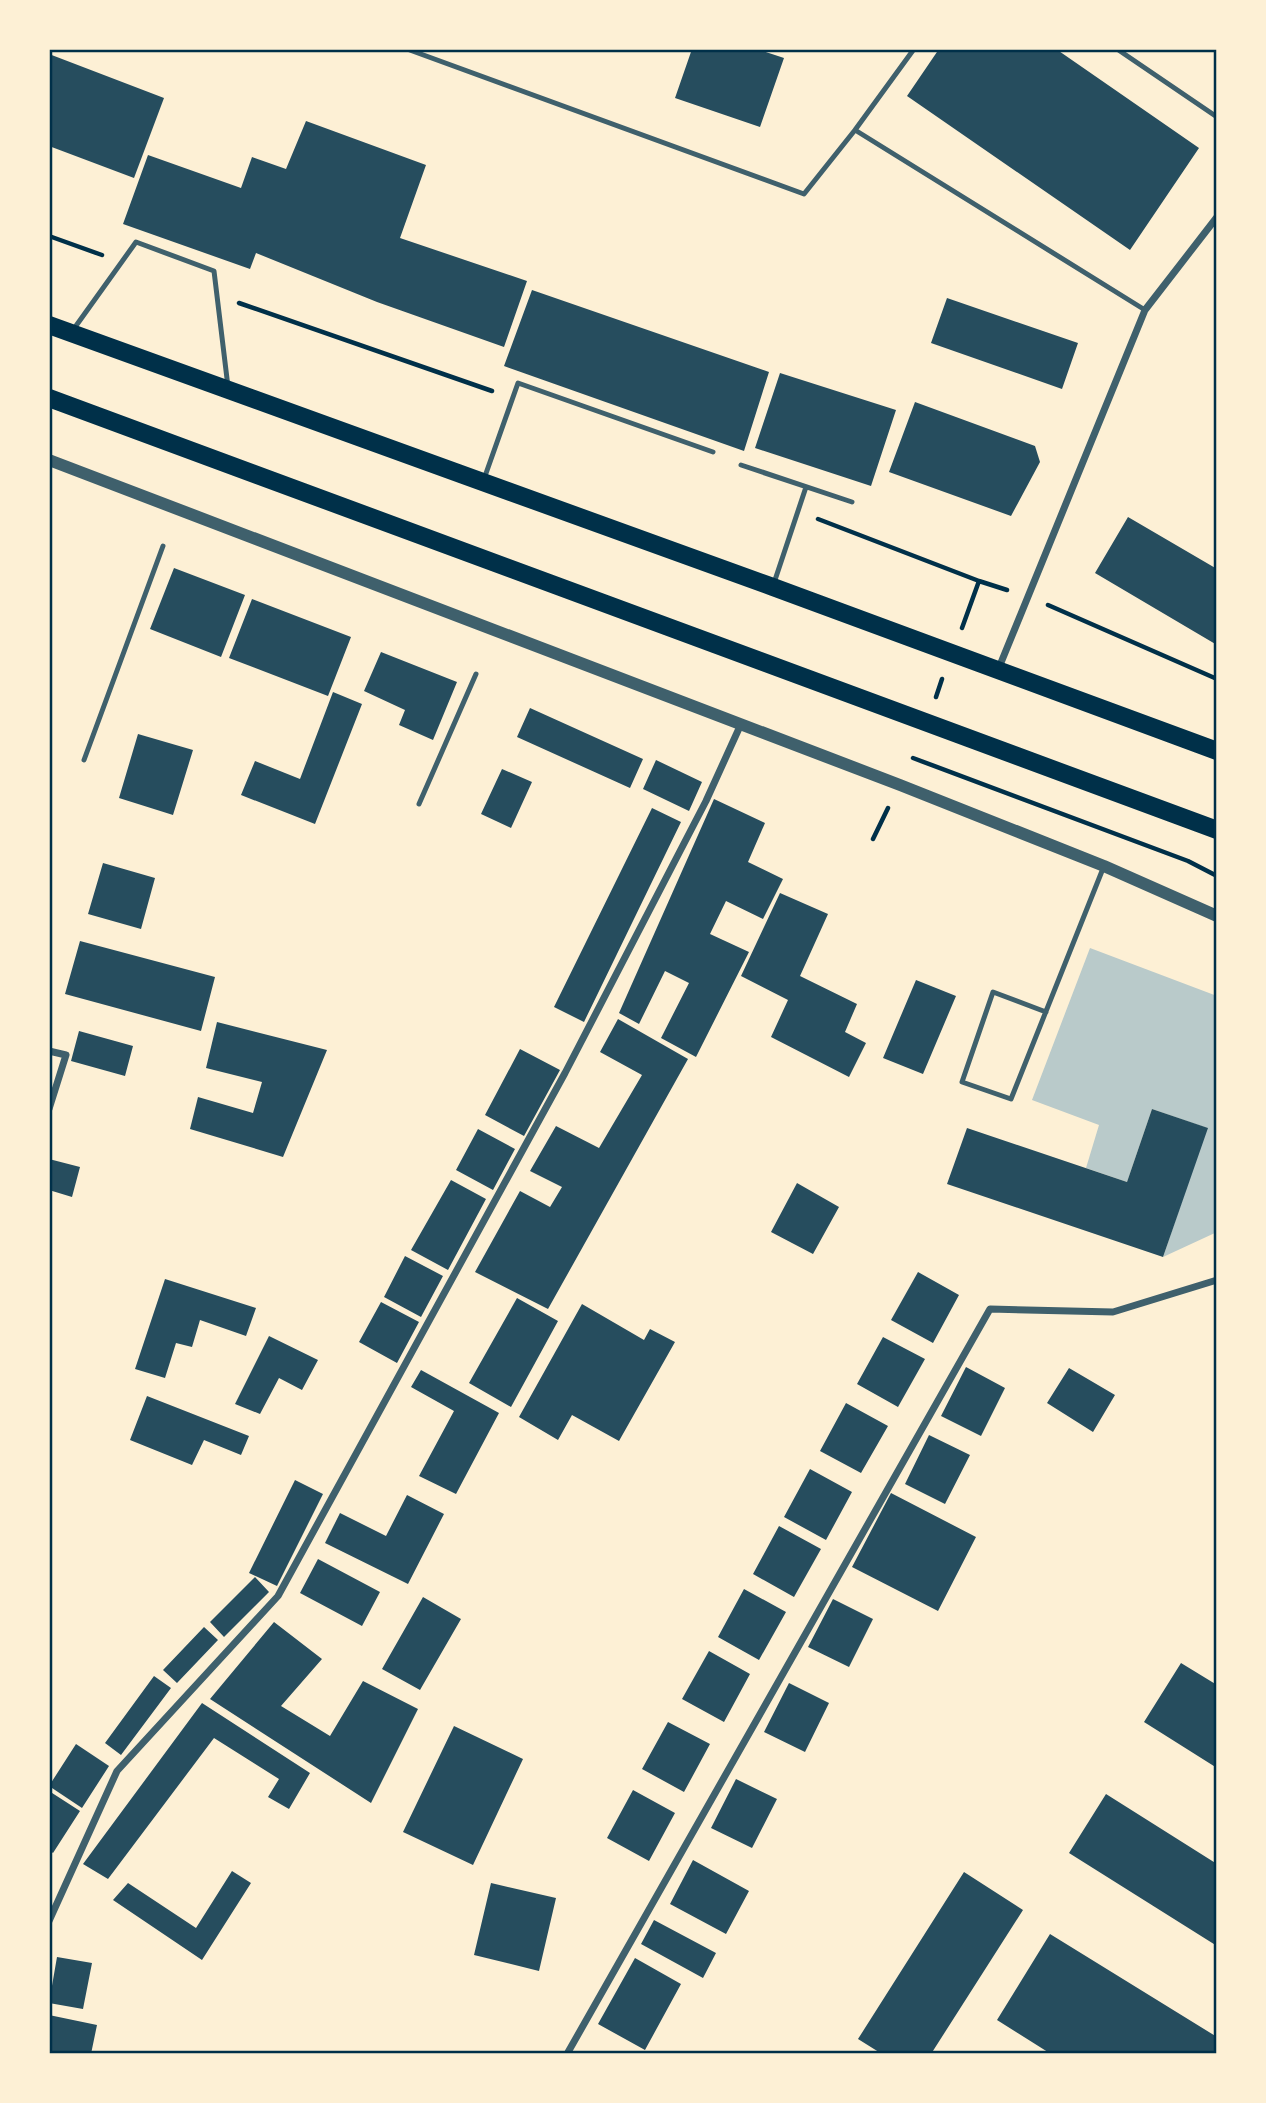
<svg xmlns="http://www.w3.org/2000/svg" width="1266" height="2103" viewBox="0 0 1266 2103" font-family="'IBM Plex Sans',sans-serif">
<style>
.green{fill:#b9caca}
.building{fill:#264d5e}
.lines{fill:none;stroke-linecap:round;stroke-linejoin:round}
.path{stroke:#003049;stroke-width:4.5}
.service{stroke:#3f606c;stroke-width:5}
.minor{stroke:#3f606c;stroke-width:7}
.tertiary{stroke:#3f606c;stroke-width:12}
.primary{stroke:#003049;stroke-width:18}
.neatline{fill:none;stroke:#003049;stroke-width:2.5}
</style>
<rect width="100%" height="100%" fill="#fdf0d5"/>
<!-- green -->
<path class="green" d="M 1090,948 L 1217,996 L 1217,1232 L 1163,1257 L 1207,1128 L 1152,1109 L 1127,1182 L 1086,1168 L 1099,1125 L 1032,1100 Z"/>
<!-- building -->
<path class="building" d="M 692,49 L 757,49 L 784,58 L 760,127 L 675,98 Z
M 939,49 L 1056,49 L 1199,148 L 1130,250 L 907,96 Z
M 49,54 L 164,98 L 134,178 L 49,146 Z
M 306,121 L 426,165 L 400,238 L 527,281 L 504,347 L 377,302 L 256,253 L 250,269 L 123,224 L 148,155 L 241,188 L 252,157 L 286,169 Z
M 532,290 L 769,372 L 744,451 L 504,366 Z
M 947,298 L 1078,343 L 1062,389 L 931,343 Z
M 780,373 L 896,410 L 871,486 L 755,448 Z
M 915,402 L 1035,446 L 1040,462 L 1011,516 L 889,472 Z
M 1128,517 L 1217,569 L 1217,645 L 1095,573 Z
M 174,568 L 245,595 L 221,657 L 150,629 Z
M 252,599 L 351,637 L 328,696 L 229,658 Z
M 381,652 L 457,682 L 433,740 L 399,725 L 405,710 L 364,691 Z
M 333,692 L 362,704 L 315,824 L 241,795 L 255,761 L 300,779 Z
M 530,708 L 643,759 L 630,788 L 517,737 Z
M 138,734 L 193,750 L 173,815 L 119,798 Z
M 656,760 L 702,782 L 689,811 L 643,789 Z
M 502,769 L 532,782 L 511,828 L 481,814 Z
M 714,799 L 765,823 L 748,862 L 783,879 L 763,919 L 726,901 L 710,934 L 749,952 L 696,1057 L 661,1038 L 689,983 L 665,971 L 639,1024 L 619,1013 Z
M 652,808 L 681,822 L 584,1022 L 554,1007 Z
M 103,863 L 155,878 L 141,929 L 88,914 Z
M 780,893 L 828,914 L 800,976 L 857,1004 L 845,1032 L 866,1043 L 849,1077 L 771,1037 L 788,1000 L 741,976 Z
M 80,941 L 215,977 L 201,1031 L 65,994 Z
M 916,980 L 956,996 L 923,1074 L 883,1058 Z
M 618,1019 L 688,1059 L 548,1309 L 475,1272 L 520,1191 L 550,1207 L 562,1187 L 530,1171 L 556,1126 L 599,1148 L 642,1075 L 600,1052 Z
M 217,1022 L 327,1050 L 283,1157 L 190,1129 L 198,1097 L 253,1113 L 262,1082 L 206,1068 Z
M 79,1031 L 133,1046 L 125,1076 L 71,1061 Z
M 520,1049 L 560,1070 L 524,1136 L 485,1115 Z
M 1152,1109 L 1208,1128 L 1163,1257 L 947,1184 L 967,1128 L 1127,1182 Z
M 478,1129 L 515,1149 L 493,1190 L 456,1170 Z
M 49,1159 L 80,1167 L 72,1197 L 49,1190 Z
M 451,1180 L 486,1199 L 448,1270 L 411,1250 Z
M 797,1183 L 839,1207 L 813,1254 L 771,1232 Z
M 405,1256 L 443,1276 L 421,1317 L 384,1297 Z
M 918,1272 L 959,1295 L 933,1343 L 891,1320 Z
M 165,1279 L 256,1308 L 246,1336 L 200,1320 L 192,1347 L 176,1343 L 165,1378 L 135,1369 Z
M 517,1298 L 558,1321 L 511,1407 L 469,1383 Z
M 381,1302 L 419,1322 L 397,1363 L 359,1342 Z
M 582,1304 L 644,1340 L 650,1329 L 675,1342 L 619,1441 L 572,1415 L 558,1440 L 519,1417 Z
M 269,1336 L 318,1360 L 302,1390 L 279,1378 L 260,1414 L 235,1404 Z
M 883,1337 L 925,1359 L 898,1407 L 857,1384 Z
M 966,1367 L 1005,1388 L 981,1436 L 941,1416 Z
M 1069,1368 L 1115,1395 L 1093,1432 L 1047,1403 Z
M 421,1370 L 499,1413 L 456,1494 L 419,1476 L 454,1411 L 411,1387 Z
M 147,1396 L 249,1436 L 241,1455 L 204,1440 L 192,1465 L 130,1440 Z
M 846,1403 L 888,1426 L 861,1473 L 820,1451 Z
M 929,1435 L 970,1455 L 945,1504 L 905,1484 Z
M 810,1469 L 852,1492 L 826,1540 L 784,1517 Z
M 295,1480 L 323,1494 L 277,1586 L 249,1573 Z
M 891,1493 L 976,1537 L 938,1611 L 852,1567 Z
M 407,1495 L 444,1514 L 408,1584 L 325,1543 L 340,1513 L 386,1536 Z
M 779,1526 L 821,1549 L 794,1597 L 753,1574 Z
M 318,1559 L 380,1592 L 362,1626 L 300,1593 Z
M 255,1577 L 269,1592 L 224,1637 L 210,1622 Z
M 744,1589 L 786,1612 L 759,1660 L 718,1637 Z
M 423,1597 L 461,1619 L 420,1690 L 382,1669 Z
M 833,1599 L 873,1619 L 849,1667 L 808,1647 Z
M 274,1622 L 322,1659 L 281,1706 L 330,1736 L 363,1681 L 418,1709 L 371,1803 L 210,1699 Z
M 204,1627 L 218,1640 L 177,1683 L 163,1670 Z
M 709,1651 L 750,1674 L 724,1722 L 682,1699 Z
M 1181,1663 L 1217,1685 L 1217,1768 L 1144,1722 Z
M 154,1676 L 171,1688 L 121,1755 L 105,1743 Z
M 789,1683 L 829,1703 L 805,1752 L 764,1732 Z
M 202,1703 L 310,1773 L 289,1809 L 268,1797 L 279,1779 L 214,1738 L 108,1879 L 83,1864 Z
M 668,1722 L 710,1744 L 684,1792 L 642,1769 Z
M 454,1726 L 523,1759 L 473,1865 L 403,1832 Z
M 76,1744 L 109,1766 L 82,1808 L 49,1786 Z
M 736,1779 L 777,1799 L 752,1848 L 711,1828 Z
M 633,1790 L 675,1813 L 649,1861 L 607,1838 Z
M 49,1791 L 80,1811 L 53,1853 L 49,1850 Z
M 1106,1794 L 1217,1864 L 1217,1946 L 1069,1853 Z
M 693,1860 L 749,1891 L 726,1934 L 670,1904 Z
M 232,1871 L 251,1883 L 202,1960 L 113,1900 L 128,1883 L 196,1928 Z
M 964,1872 L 1023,1910 L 931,2054 L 882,2054 L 858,2039 Z
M 491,1883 L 556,1898 L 539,1971 L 474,1955 Z
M 654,1920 L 716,1953 L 703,1978 L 641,1944 Z
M 1050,1934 L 1217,2037 L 1217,2054 L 1051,2054 L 997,2020 Z
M 57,1957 L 92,1963 L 83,2009 L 49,2003 Z
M 635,1958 L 681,1984 L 645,2050 L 598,2024 Z
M 49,2015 L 97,2025 L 91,2054 L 49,2054 Z"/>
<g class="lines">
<!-- path -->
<path class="path" d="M 49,236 L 102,255
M 239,303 L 492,391
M 818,519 L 979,581 L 1007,590
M 1048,605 L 1217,679
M 962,628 L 979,581
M 936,697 L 942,679
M 913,758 L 1188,861 L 1217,876
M 873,839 L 888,808"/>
<!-- service -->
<path class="service" d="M 407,49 L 804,194 L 855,130 L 914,49
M 1117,49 L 1217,117
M 855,130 L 1145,310
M 73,330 L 136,242 L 214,271 L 228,387
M 741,465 L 852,502
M 484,479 L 518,383 L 713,452
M 774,583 L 806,487
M 84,760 L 163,546
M 419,804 L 476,674
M 1046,1012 L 993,992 L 962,1082 L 1011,1099 L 1104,866"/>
<!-- minor -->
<path class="minor" d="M 998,670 L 1145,310 L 1217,217
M 49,1051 L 66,1055 L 49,1109
M 49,1921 L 117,1771 L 278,1596 L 565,1073 L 706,801 L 741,724
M 567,2054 L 990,1309 L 1113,1312 L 1217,1280"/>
<!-- tertiary -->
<path class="tertiary" d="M 49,460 L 900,785 L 1104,866 L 1217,916"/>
<!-- primary -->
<path class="primary" d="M 49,325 L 773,587 L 1217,751
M 49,398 L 1217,830"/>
</g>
<!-- border -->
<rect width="1266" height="2103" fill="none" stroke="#fdf0d5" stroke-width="102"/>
<rect x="51" y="51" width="1164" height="2001" class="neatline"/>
</svg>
